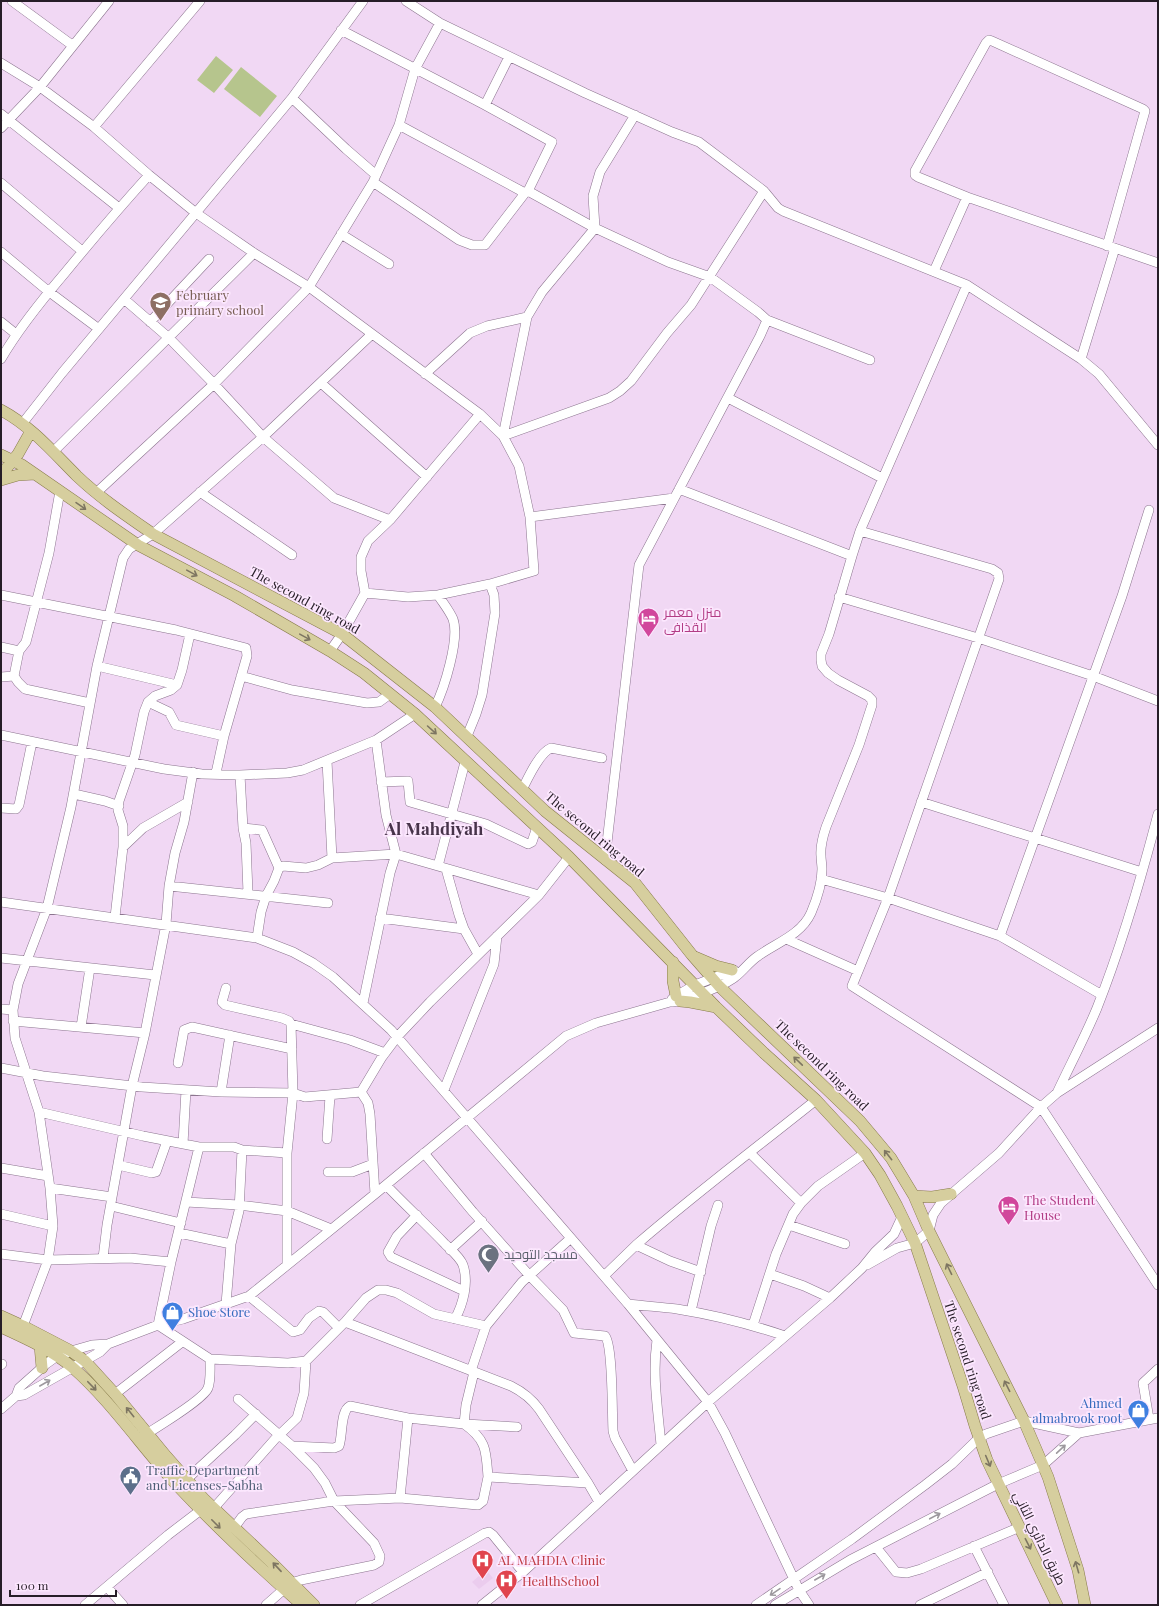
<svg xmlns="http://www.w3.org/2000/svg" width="1159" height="1606" viewBox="0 0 1159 1606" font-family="'Playfair Display',Cairo,serif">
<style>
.built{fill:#ebccee}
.green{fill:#b6c58d}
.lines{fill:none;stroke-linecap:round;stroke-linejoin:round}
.minor-casing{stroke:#8c758f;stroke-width:10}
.major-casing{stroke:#877b4a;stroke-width:12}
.minor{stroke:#fff;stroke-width:9}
.major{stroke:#d6ce9e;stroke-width:11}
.oneway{stroke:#7e7662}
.oneway2{stroke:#9d999e}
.labels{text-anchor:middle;stroke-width:3.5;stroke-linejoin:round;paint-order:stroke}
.education-label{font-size:13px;fill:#785e54;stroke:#fce7fe;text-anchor:start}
.street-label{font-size:13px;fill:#261d27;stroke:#fce7fe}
.hotel-label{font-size:13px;fill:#b23c85;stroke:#fce7fe;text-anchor:start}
.worship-label{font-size:13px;fill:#5b616d;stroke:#fce7fe;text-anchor:start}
.shop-label{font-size:13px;fill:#366cbe;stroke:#fce7fe;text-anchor:start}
.service-label{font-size:13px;fill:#4e5e75;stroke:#fce7fe;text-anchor:start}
.health-label{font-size:13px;fill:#be3a42;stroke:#fce7fe;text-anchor:start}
.district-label{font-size:17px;font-weight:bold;fill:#47334a;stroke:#fce7fe}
</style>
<rect width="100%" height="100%" fill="#f1d8f4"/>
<!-- built -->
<path class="built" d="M 486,1570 L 493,1578 L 479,1589 L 472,1582 Z"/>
<!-- green -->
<path class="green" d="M 216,56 L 233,70 L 214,93 L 197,80 Z
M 241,67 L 277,96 L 260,117 L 224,89 Z"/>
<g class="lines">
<defs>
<path id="minor" d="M 12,1 L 72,45
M 406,1 L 440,23 L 585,93 L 672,132 L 699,142 L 764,191 L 778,208 L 783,211 L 967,285 L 1081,359 L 1099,374 L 1158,445
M 341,30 L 485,105 L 552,142 L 528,191 L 525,193 L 399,125
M 1,63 L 40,87 L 94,127 L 149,175 L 196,213 L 254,253 L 309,287 L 480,414 L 503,436 L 609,398 L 620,391 L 631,381 L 667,333 L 691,305 L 764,191
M 292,98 L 346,149 L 376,175
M 485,105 L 509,57
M 1,114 L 119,208
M 94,127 L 200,1
M 1,128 L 40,87 L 109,1
M 373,182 L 459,240 L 472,245 L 485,245 L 525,193
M 1,183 L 82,251
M 967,197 L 918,177 L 915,175 L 915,171 L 986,43 L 989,40 L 992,41 L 1143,109 L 1145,111 L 1107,246
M 341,234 L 389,264
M 1,252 L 48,291 L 99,329
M 934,271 L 967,197 L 1158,263
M 124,299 L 169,338 L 214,384 L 263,437 L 334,498 L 390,520
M 767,320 L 870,360
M 1,322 L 16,334
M 150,322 L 209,259
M 1,359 C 19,328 41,301 64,274 C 92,240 120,207 149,175
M 1081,359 L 1115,248
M 425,374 L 470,333 L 487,326 L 527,317
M 321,383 L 427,477
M 728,398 L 882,478
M 22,424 L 62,373 L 292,98 L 363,1
M 54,451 L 254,253
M 679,489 L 852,556
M 200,492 L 292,555
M 96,493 L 214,384 L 309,287 L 373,182 L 399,125 L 415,69 L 440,23
M 530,517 L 674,498
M 860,531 L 992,569 L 998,573 L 999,579 L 888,898 L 852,986 L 1041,1107 L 1158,1285
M 365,593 L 408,597 L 438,595 L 490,584 L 534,571 L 530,517 L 519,466 L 503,436 L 527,317 L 542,292 L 595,228 L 528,191
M 1,595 L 176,630 L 246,648 L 247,656 L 224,736 L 216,773
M 839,597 L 978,638 L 1093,676 L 1158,701
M 1,647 L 19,651
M 330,651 L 342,634 L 365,593 L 361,571 L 361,557 L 368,541 L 390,520 L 480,414
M 97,666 L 177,685
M 14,676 L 18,682 L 25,689 L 90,703
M 241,676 L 292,690 L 367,703 L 379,702 L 390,694
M 1,677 L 14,676 L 19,651 L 26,642 L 49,553 L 60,491
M 148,702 L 169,712 L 176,725 L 224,736
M 435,707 C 444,689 460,639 453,619 C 449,610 443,603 438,595
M 1,735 L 164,769 L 202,774 L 240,775 L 287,773 L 303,770 L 376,740 L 415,714
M 467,736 L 476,714 L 482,695 L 495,613 L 494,595 L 490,584
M 327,761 L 332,858
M 240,775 L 243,828 L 262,830 L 279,868
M 381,782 L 408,781 L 410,802 L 486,824 L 528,844 L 532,842 L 537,827
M 522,790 C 528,778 539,753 551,748 L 602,758
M 74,794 L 105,801 L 119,806
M 921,802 L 1142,872
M 1,808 L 16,809 L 19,805 L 32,742
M 243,828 L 246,843 L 248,893
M 123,847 L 143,828 L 188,802
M 605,860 L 639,565 L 760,336 L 767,320 L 758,312 L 710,277 L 668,262 L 595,228 L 593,196 L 600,172 L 635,115
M 438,866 L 465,762
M 446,869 L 459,915 L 464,929 L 478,954
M 821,879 L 888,898 L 1000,936
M 169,886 L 328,903
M 1,902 L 257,938 L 293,952 L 313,963 L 333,977 L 391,1030 L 628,1304 L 708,1402 L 725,1433 L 799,1590 L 809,1605
M 115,917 L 123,847 L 123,826 L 118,810 L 119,801 L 135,755 L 144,712 L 148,702 L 155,696 L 171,690 L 177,685 L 182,670 L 190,634
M 380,918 L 464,929
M 257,938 L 261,912 L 266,896 L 274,881 L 279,868 L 283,866 L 306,868 L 318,865 L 332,858 L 396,854 L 539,895
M 786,939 L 858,971
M 1,958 L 155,975
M 226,988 L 222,1002 L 225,1005 L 282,1018 L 289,1021 L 291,1024 L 293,1093 L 287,1153 L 287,1265
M 1102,995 L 1000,936 L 1122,596 L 1149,510
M 672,999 L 676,996 L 695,985 L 734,970
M 363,1003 L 390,873 L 396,854 L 386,815 L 376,740
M 1,1009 L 13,1010
M 13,1021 L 145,1033
M 291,1024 L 350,1040 L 385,1053
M 81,1027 L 90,968
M 178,1063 L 184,1030 L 192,1027 L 292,1049
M 1,1068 L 43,1076 L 142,1087 L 221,1092 L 293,1093 L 305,1097 L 361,1092 L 382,1057 L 397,1037 L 430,1002 L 539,895 L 569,857
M 444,1090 L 494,964 L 497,936
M 221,1092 L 230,1035
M 361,1092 L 368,1103 L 370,1114 L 375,1194
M 1057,1093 C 1070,1065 1085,1037 1097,1008 C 1122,945 1141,879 1158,814
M 39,1112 L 143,1136 L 199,1147 L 234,1147 L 242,1150 L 287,1153
M 327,1139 L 330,1096
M 183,1144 L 186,1090
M 199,1147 L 171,1262 L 158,1325 L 210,1359 L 288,1363 L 306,1361 L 345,1322 L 366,1298 L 378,1290 L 386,1290 L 397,1293 L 434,1314 L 486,1326 L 522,1282 L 571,1238
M 424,1153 L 473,1212 L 529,1275 L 563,1310 L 574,1333 L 605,1336 C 613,1345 612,1415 613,1431 L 615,1438 L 633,1471
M 750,1153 L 801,1203
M 118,1165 L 152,1173 L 156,1172 L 167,1141
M 1,1168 L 48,1176
M 328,1172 L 352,1172 L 373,1164
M 386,1185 C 405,1205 426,1224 445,1244 C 451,1250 460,1257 463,1265 C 469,1283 463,1304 455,1319
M 50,1188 L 112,1197
M 186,1202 L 239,1205 L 287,1211 L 331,1229
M 111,1206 L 181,1223
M 1,1214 L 53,1226
M 417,1215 L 397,1236 L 388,1252 L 391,1257 L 464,1291
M 789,1225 L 845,1244
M 179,1233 L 231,1244 L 226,1304
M 231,1244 L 239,1211 L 242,1150
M 636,1245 C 695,1194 756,1148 816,1100
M 450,1250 L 482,1221
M 1,1254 L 48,1260 L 130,1258 L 171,1262
M 103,1258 L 107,1225 L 132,1086 L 145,1033 L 166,924 L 169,886 L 175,853 L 184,822 L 193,772
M 867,1265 L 897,1248 L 915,1243 L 929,1231 L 933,1215 L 941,1203 L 999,1153 L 1041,1107 L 1057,1093 L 1158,1028
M 770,1274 L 804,1286 L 830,1298
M 604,1276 L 636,1245 L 670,1261 L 701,1272
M 249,1296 L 293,1332 L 300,1330 L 309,1318 L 319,1311 L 323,1312 L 339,1328
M 628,1304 C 645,1306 661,1307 677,1309 C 714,1315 750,1324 785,1336
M 691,1311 L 711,1226 L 718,1205
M 345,1322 L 511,1386 C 523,1392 531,1398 539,1409 L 588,1483 L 599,1502
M 753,1325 L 776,1254 L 793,1214 L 801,1203 L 818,1186 L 865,1153
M 23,1326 L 48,1260 L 53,1226 L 50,1188 L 39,1112 L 15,1038 L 13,1010 L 18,984 L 47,908 L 71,807 L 97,666 L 123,558 L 129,549 L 153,534 L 263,437 L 372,334
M 657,1340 C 652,1375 658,1410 661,1445
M 1,1365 L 2,1364
M 471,1371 L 486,1326
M 115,1394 L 182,1342
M 16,1396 L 19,1388 L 46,1364 L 53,1359 L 71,1351 L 92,1345 L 108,1344 L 158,1325 L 183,1319 L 249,1296 L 375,1194 L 566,1036 L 596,1023 L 670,1002 C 684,1002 725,985 735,977 C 743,971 749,962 758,956 C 776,943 801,935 811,913 C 817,899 822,883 822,869 C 822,865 821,860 821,856 C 820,846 823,836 826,827 L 859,745 L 872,705 L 872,700 L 868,696 L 838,680 L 828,673 L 822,666 L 821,660 L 821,654 L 829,634 L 852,556 L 860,531 L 967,285
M 238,1399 L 292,1446 L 314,1468 L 325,1483 L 334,1501 L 374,1543 L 380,1556 L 379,1562 L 374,1565 L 301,1580 L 291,1583 L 266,1605
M 1,1409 L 16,1396 L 24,1395 L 100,1352 L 108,1344
M 1149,1419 L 1143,1383 L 1158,1369
M 464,1424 C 487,1440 486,1451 488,1477
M 465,1424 L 517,1427
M 148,1433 C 159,1426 204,1399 208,1388 C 211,1380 210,1368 210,1359
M 292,1446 L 334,1448 L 339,1446 C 343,1435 340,1411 350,1406 L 408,1418
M 187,1479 L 235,1435 L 256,1414
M 400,1498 L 408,1418 L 464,1424 L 466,1405 L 474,1372
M 213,1509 L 275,1439 L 297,1418 L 304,1393 L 306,1361
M 234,1528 L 242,1517 L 246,1514 L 334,1501 L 400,1498 L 478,1505 L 483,1501 L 488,1477 L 588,1483
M 974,1546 L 1004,1605
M 876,1547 L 896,1572 L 907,1573 L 921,1569 L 1020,1527
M 107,1587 L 123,1605
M 85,1605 L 168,1535 L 206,1506
M 360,1605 L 485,1533 L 489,1532 L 493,1535 L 523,1572
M 482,1605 L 523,1572 L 708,1402 L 830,1298 L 862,1268 L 875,1252 L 894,1234 L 902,1217
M 756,1605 L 852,1539 L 925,1485 L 952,1464 L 979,1438 L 986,1434 L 1024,1421 L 1079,1433 L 1158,1418
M 775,1605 L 850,1560 L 998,1484 L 1043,1465 L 1079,1433
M 920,1605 L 988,1572"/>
<path id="major" d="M 1,410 C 31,426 53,452 77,476 C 100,498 127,516 153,534 L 342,634 L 435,707 L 545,811 L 635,883 L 692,955 L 719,986 L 860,1121 L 891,1158 L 914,1196 L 929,1231 L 1024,1421 L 1048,1477 L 1078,1570 L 1085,1605
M 1,455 L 22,465 L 138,545 L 235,596 L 330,651 L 364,673 L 415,714 L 569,857 L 716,1007 L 764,1053 L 816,1100 L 865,1153 L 880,1175 L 897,1206 L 915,1243 L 963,1386 L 975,1426 L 987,1460 L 1057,1605
M 1,475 L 18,454 L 31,431
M 1,480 L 18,475 L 35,474
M 695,957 L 716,966 L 732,970
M 673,962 L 673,981 L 676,996
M 680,1001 L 690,1002 L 716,1007
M 914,1196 L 932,1197 L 951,1194
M 1,1316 L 23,1326 L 71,1351 L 85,1361 L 115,1394 L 166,1456 L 203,1498 L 272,1563 L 314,1605
M 1,1327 C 25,1338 52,1350 72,1367 C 110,1400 141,1446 175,1483 C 215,1526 258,1566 302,1605
M 40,1346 L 42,1368"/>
</defs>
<!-- minor casing -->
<use href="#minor" class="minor-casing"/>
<!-- major casing -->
<use href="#major" class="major-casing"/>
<!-- minor -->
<use href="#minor" class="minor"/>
<!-- major -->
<use href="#major" class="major"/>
</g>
<!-- one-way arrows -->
<defs><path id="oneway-shaft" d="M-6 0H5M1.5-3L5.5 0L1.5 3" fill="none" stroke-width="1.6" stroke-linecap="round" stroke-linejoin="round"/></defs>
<g class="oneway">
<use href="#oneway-shaft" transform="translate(81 506) rotate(35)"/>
<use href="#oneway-shaft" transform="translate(192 573) rotate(29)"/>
<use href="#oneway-shaft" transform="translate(305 637) rotate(29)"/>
<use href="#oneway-shaft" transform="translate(432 730) rotate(42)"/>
<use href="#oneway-shaft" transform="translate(798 1061) rotate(-136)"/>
<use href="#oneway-shaft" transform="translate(888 1155) rotate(-128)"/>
<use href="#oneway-shaft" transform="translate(949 1269) rotate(-116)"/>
<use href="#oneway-shaft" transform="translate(92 1386) rotate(46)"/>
<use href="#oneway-shaft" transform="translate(1007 1386) rotate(-117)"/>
<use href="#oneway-shaft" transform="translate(130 1412) rotate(-129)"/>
<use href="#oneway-shaft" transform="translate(988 1461) rotate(67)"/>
<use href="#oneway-shaft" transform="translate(216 1524) rotate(45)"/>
<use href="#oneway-shaft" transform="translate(1028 1544) rotate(63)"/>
<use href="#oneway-shaft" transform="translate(277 1567) rotate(-133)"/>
<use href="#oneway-shaft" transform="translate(1077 1567) rotate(-106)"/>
</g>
<g class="oneway2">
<use href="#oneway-shaft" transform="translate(45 1383) rotate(-30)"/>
<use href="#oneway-shaft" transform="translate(1061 1449) rotate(-43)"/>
<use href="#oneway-shaft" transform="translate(935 1516) rotate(-28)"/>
<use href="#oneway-shaft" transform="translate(820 1577) rotate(-30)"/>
<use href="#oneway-shaft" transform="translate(775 1592) rotate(146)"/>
</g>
<!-- icons -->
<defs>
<symbol id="school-pin" viewBox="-11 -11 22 30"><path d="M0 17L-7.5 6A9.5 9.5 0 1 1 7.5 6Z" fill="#8d6e63" stroke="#fce7fe"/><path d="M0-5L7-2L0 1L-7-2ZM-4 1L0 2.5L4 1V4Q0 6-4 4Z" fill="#fff"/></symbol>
<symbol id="hotel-pin" viewBox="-11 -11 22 30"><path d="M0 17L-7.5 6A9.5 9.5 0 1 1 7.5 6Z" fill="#d1479c" stroke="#fce7fe"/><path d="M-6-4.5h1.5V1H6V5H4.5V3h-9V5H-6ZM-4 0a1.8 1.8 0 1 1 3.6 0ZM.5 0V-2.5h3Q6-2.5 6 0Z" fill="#fff"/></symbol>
<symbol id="mosque-pin" viewBox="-11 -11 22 30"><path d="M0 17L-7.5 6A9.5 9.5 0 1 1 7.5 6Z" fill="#6b7280" stroke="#fce7fe"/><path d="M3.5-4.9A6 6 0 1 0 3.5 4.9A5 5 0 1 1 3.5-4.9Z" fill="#fff"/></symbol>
<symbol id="shop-pin" viewBox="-11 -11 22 30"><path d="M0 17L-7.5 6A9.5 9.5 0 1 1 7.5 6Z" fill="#3f7fe0" stroke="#fce7fe"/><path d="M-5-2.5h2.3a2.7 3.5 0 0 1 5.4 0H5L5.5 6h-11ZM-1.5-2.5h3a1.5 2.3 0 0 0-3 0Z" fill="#fff"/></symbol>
<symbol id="civic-pin" viewBox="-11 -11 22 30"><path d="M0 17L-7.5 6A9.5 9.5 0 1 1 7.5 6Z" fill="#5c6f8a" stroke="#fce7fe"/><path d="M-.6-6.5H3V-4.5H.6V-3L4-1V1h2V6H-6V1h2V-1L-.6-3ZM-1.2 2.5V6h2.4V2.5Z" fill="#fff"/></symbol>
<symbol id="hospital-pin" viewBox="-11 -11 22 30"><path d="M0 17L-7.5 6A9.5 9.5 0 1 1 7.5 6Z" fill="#e0444e" stroke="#fce7fe"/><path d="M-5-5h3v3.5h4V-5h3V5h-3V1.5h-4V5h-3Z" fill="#fff"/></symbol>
</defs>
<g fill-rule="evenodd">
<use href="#school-pin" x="148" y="290" width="25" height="34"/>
<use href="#hotel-pin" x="636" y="606" width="25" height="34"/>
<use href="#hotel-pin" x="996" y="1194" width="25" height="34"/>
<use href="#mosque-pin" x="476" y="1242" width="25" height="34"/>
<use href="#shop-pin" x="160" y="1300" width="25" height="34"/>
<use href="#shop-pin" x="1126" y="1398" width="25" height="34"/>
<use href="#civic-pin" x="118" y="1464" width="25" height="34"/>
<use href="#hospital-pin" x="470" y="1548" width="25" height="34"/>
<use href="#hospital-pin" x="494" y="1568" width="25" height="34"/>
</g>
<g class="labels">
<!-- education labels -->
<g class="education-label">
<text x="176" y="300">February<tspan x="176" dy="15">primary school</tspan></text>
</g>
<!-- street labels -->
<g class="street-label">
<text transform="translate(305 600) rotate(29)" y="5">The second ring road</text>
<text transform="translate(595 834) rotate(40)" y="5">The second ring road</text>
<text transform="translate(822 1065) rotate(44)" y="5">The second ring road</text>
<text transform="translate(968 1360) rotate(72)" y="5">The second ring road</text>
<text transform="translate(1040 1538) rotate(64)" y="5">طريق الدائري الثاني</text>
</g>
<!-- hotel labels -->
<g class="hotel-label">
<text x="664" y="617">منزل معمر<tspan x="664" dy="15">القذافى</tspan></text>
<text x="1024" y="1205">The Student<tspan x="1024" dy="15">House</tspan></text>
</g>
<!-- worship labels -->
<g class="worship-label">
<text x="504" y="1259">مسجد التوحيد</text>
</g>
<!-- shop labels -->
<g class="shop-label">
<text x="188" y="1317">Shoe Store</text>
<text x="1122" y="1408" text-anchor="end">Ahmed<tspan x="1122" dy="15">almabrook root</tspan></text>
</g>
<!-- service labels -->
<g class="service-label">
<text x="146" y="1475">Traffic Department<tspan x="146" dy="15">and Licenses-Sabha</tspan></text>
</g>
<!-- health labels -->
<g class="health-label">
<text x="498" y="1565">AL MAHDIA Clinic</text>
<text x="522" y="1586">HealthSchool</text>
</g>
<!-- district labels -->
<g class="district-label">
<text x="434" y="835">Al Mahdiyah</text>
</g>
</g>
<!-- border -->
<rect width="1159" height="1606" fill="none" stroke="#261d27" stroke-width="4"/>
<!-- scale -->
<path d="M10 1590v6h106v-6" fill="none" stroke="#261d27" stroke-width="2"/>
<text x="16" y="1590" font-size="12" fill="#261d27" stroke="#fce7fe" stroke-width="3" paint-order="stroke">100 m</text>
</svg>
